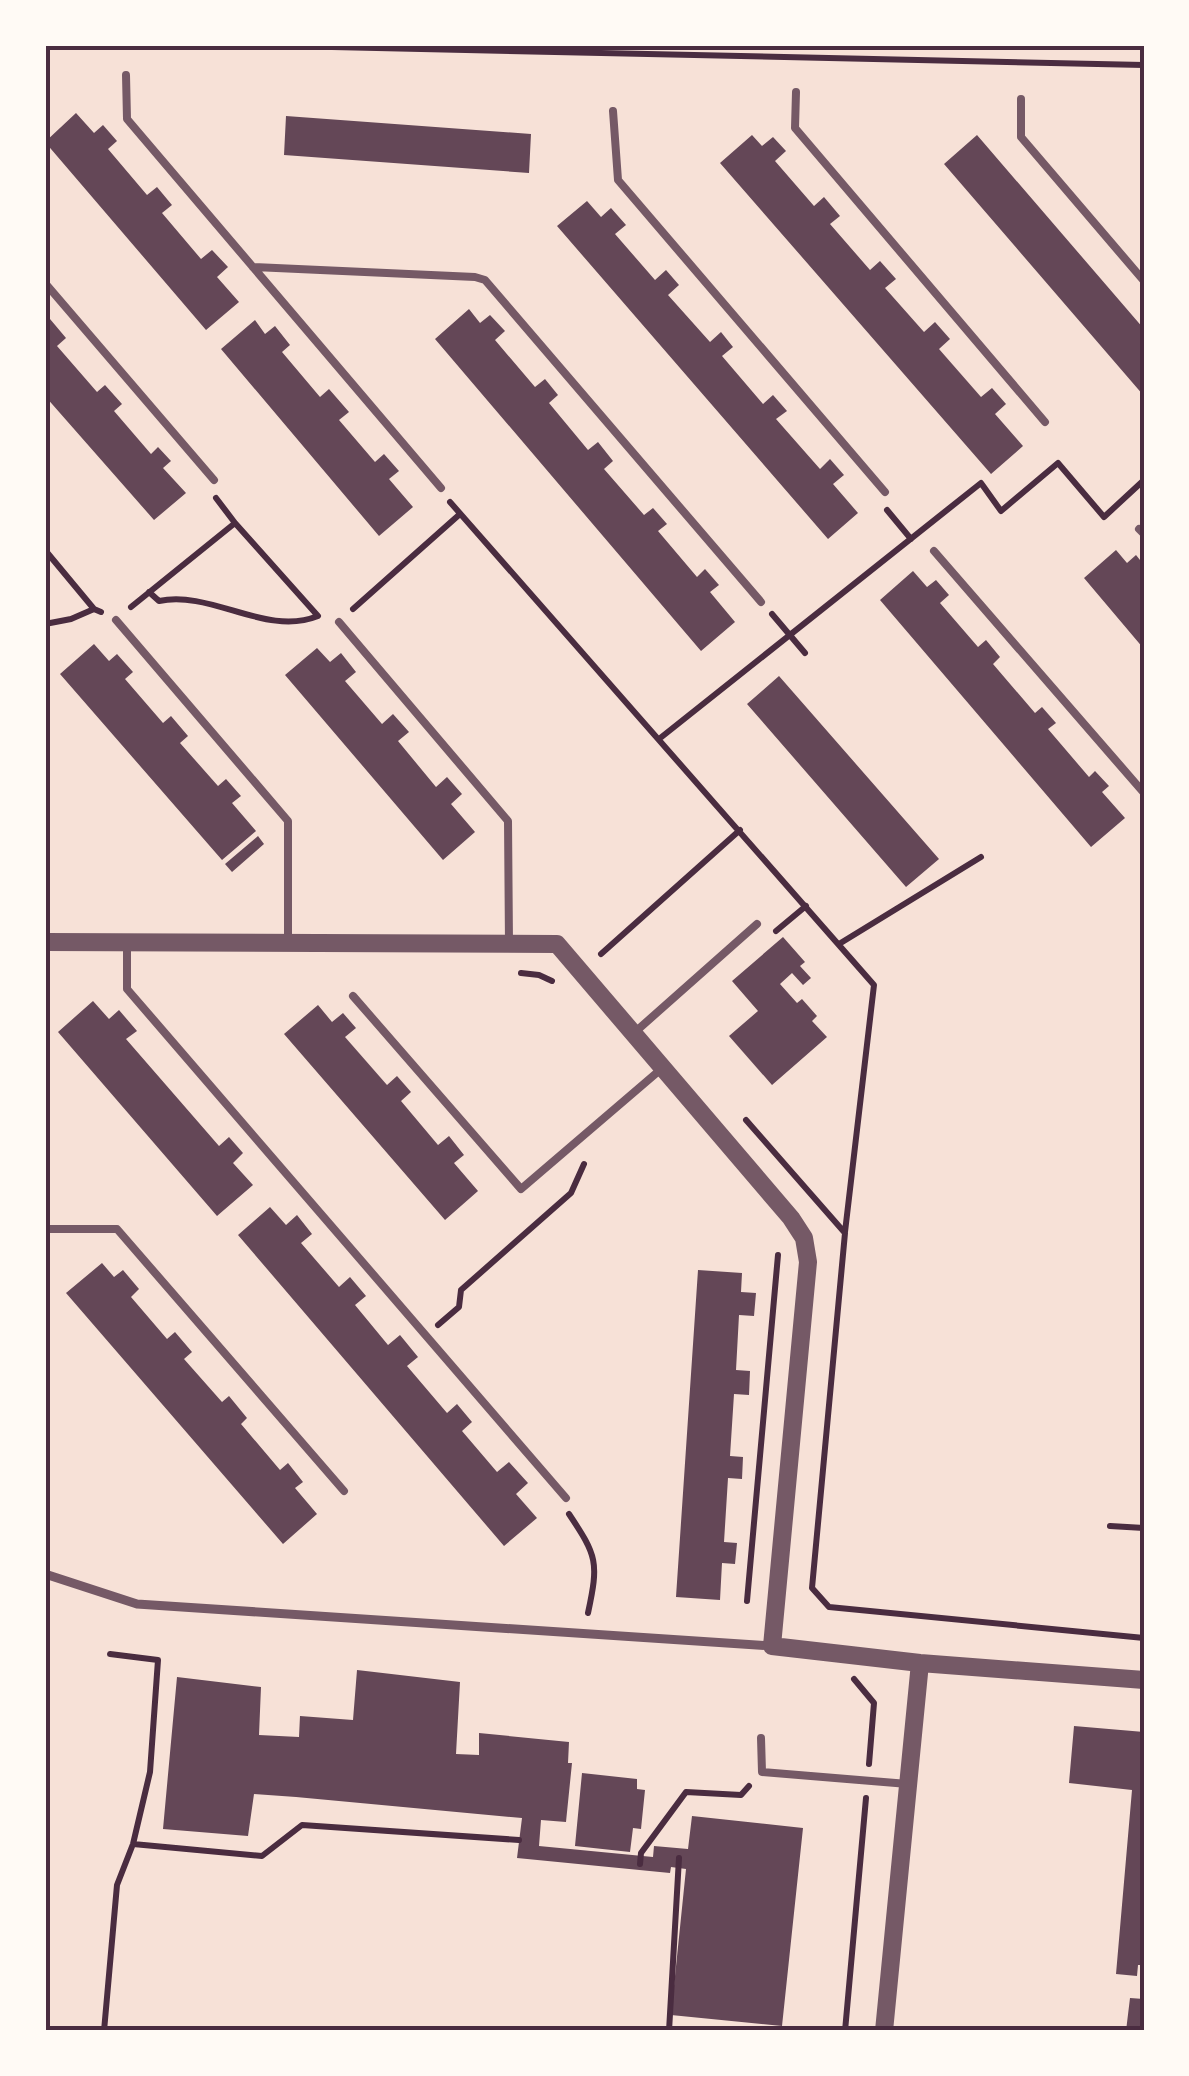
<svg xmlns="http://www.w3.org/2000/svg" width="1189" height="2076" viewBox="0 0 1189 2076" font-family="'DejaVu Sans',sans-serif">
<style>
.building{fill:#644757}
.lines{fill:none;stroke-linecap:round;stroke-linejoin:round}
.path{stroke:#4a2c40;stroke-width:6}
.service{stroke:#755966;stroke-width:8}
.pedestrian{stroke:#755966;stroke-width:9}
.tertiary{stroke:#755966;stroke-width:18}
.neatline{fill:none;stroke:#4a2c40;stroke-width:4}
</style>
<rect width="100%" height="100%" fill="#f7e1d7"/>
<!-- building -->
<path class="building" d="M 76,113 L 94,133 L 103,125 L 117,141 L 108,149 L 147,195 L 157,187 L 172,205 L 162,213 L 201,259 L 212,250 L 228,267 L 217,277 L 239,302 L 206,330 L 45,142 Z
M 286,116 L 531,134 L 529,173 L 284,155 Z
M 752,135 L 762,146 L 773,137 L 786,151 L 775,161 L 814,206 L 824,197 L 840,216 L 830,224 L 870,270 L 880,261 L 896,279 L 885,288 L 924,332 L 935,322 L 950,339 L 939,349 L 981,397 L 992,388 L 1006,404 L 995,414 L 1023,446 L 991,474 L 720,163 Z
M 977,135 L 1144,329 L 1144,396 L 944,164 Z
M 587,201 L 601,217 L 611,208 L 626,225 L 615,234 L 655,280 L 666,270 L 679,285 L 668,295 L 710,342 L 721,332 L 733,347 L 722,356 L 763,404 L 773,395 L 787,411 L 776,419 L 820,469 L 830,459 L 844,475 L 833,484 L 858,513 L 828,539 L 557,226 Z
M 469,309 L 480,323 L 490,315 L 505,331 L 495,340 L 535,387 L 545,379 L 558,395 L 549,403 L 588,450 L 598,442 L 613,461 L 604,469 L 644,515 L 653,508 L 667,524 L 658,531 L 697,577 L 705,569 L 719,585 L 710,592 L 735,622 L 701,651 L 435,339 Z
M 50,319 L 66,338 L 57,346 L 97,392 L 105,385 L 122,404 L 114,411 L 151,454 L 158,447 L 171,461 L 163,468 L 186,493 L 154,520 L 45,396 L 45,324 Z
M 255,320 L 265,334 L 275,326 L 290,345 L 282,352 L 320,397 L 329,389 L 349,412 L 339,420 L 375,462 L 384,454 L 399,471 L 389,479 L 413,507 L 379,536 L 221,349 Z
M 1116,550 L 1127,563 L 1136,555 L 1144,565 L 1144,649 L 1084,578 Z
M 913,571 L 927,587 L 936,580 L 949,595 L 940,603 L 978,647 L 986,640 L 1000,657 L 993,664 L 1035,713 L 1042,707 L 1056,723 L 1048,729 L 1089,777 L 1095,771 L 1109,786 L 1102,792 L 1125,818 L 1091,847 L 880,600 Z
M 94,644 L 109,661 L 117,654 L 133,672 L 125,679 L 163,723 L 171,716 L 188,736 L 180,743 L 218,786 L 226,779 L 241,796 L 232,803 L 256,831 L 222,860 L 60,674 Z
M 317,648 L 330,662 L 341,653 L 356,672 L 345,681 L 382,724 L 393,714 L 409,732 L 398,741 L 436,787 L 447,777 L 462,794 L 451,804 L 475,832 L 443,860 L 285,675 Z
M 779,676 L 939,859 L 906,887 L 747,704 Z
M 258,836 L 264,844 L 232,872 L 225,864 Z
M 783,937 L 805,962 L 800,966 L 811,978 L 803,985 L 792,973 L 780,984 L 797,1003 L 802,999 L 817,1016 L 812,1021 L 827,1037 L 772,1085 L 729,1036 L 758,1011 L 732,981 Z
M 93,1001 L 109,1019 L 119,1010 L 137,1031 L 126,1039 L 219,1146 L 229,1137 L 243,1153 L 233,1163 L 253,1185 L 217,1216 L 58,1032 Z
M 318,1005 L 332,1022 L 343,1013 L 356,1028 L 345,1037 L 387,1085 L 397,1076 L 411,1092 L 401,1101 L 438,1145 L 449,1136 L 464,1155 L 454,1163 L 478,1191 L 445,1220 L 284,1034 Z
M 270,1207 L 286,1225 L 297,1215 L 312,1234 L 301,1243 L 339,1287 L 350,1277 L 366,1296 L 355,1305 L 388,1345 L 400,1335 L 418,1357 L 407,1366 L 447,1413 L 457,1404 L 472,1422 L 462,1431 L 497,1472 L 509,1462 L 528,1483 L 516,1494 L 537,1518 L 504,1546 L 238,1235 Z
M 102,1263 L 114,1277 L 123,1270 L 139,1289 L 131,1297 L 167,1339 L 175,1332 L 192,1352 L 184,1359 L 222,1402 L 229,1396 L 247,1418 L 241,1424 L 280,1470 L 288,1463 L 303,1482 L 295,1488 L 317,1514 L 283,1544 L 66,1293 Z
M 698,1270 L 742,1273 L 741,1292 L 756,1293 L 754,1316 L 739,1315 L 736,1370 L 750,1371 L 749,1395 L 734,1394 L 730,1456 L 743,1457 L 742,1479 L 728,1478 L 724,1542 L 737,1543 L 735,1564 L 722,1563 L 720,1600 L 676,1597 Z
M 357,1670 L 460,1682 L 456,1754 L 479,1755 L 479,1733 L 569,1742 L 568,1763 L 572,1763 L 566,1822 L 541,1820 L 539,1846 L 653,1857 L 654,1846 L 688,1849 L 692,1816 L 803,1828 L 782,2026 L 671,2015 L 686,1869 L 671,1867 L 670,1873 L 517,1858 L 522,1818 L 296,1797 L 254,1794 L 248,1836 L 163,1829 L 177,1677 L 261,1687 L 259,1735 L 299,1737 L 300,1716 L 353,1720 Z
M 1074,1726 L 1144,1732 L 1144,1965 L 1138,1965 L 1137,1976 L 1116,1974 L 1132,1790 L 1069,1783 Z
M 582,1773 L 637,1779 L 637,1789 L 645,1790 L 641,1829 L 633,1828 L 630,1852 L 575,1846 Z
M 1130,1998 L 1144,1999 L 1144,2031 L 1126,2031 Z"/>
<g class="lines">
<!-- path -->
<path class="path" d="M 242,45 L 1144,65
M 216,498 L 235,523
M 450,502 L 874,985 L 845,1232
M 887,510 L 911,539
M 45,550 L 94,609 L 101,612
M 131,607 L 235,523 L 318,616 C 266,637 212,590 159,601 L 149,592
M 353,609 L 460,514
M 772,614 L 805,653
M 45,624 L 71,619 L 94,609
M 659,739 L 981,483 L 1001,511 L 1058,463 L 1104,517 L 1144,480
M 776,931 L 806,906
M 839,944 L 981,857
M 601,954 L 740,830
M 521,973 L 539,975 L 552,981
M 746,1120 L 845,1233 L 812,1588 L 829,1607 L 1144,1638
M 438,1325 L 459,1307 L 461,1290 L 571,1193 L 584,1164
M 569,1514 C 597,1556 599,1562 588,1613
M 1110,1526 L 1144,1528
M 747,1601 L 778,1255
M 854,1679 L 874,1703 L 869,1764
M 133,1844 L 262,1856 L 302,1825 L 519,1840
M 640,1864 L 641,1853 L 686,1792 L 741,1795 L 749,1786
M 104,2031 L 117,1885 L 133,1844 L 150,1772 L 158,1660 L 110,1654
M 669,2031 L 679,1858
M 845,2031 L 866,1798"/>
<!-- service -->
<path class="service" d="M 126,75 L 127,119 L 441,488
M 796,92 L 795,128 L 1045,422
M 1021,99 L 1021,137 L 1144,281
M 613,111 L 618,180 L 885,492
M 253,267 L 475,277 L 485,280 L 761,602
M 45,283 L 214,480
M 1139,529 L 1144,534
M 934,551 L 1144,793
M 116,620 L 288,821 L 288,942
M 339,622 L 508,821 L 509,944
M 127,941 L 127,989 L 566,1498
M 353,996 L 521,1189 L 660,1070
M 634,1033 L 757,924
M 45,1229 L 117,1229 L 344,1491
M 761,1738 L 762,1772 L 908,1784"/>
<!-- pedestrian -->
<path class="pedestrian" d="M 45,1574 L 137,1604 L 772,1646"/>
<!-- tertiary -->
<path class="tertiary" d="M 45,942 L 557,944 L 791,1218 L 804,1238 L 808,1262 L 772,1646 L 920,1663 L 1144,1680
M 884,2031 L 920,1663"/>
</g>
<!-- border -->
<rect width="1189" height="2076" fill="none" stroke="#fffaf5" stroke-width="95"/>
<rect x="48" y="48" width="1094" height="1980" class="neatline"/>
</svg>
